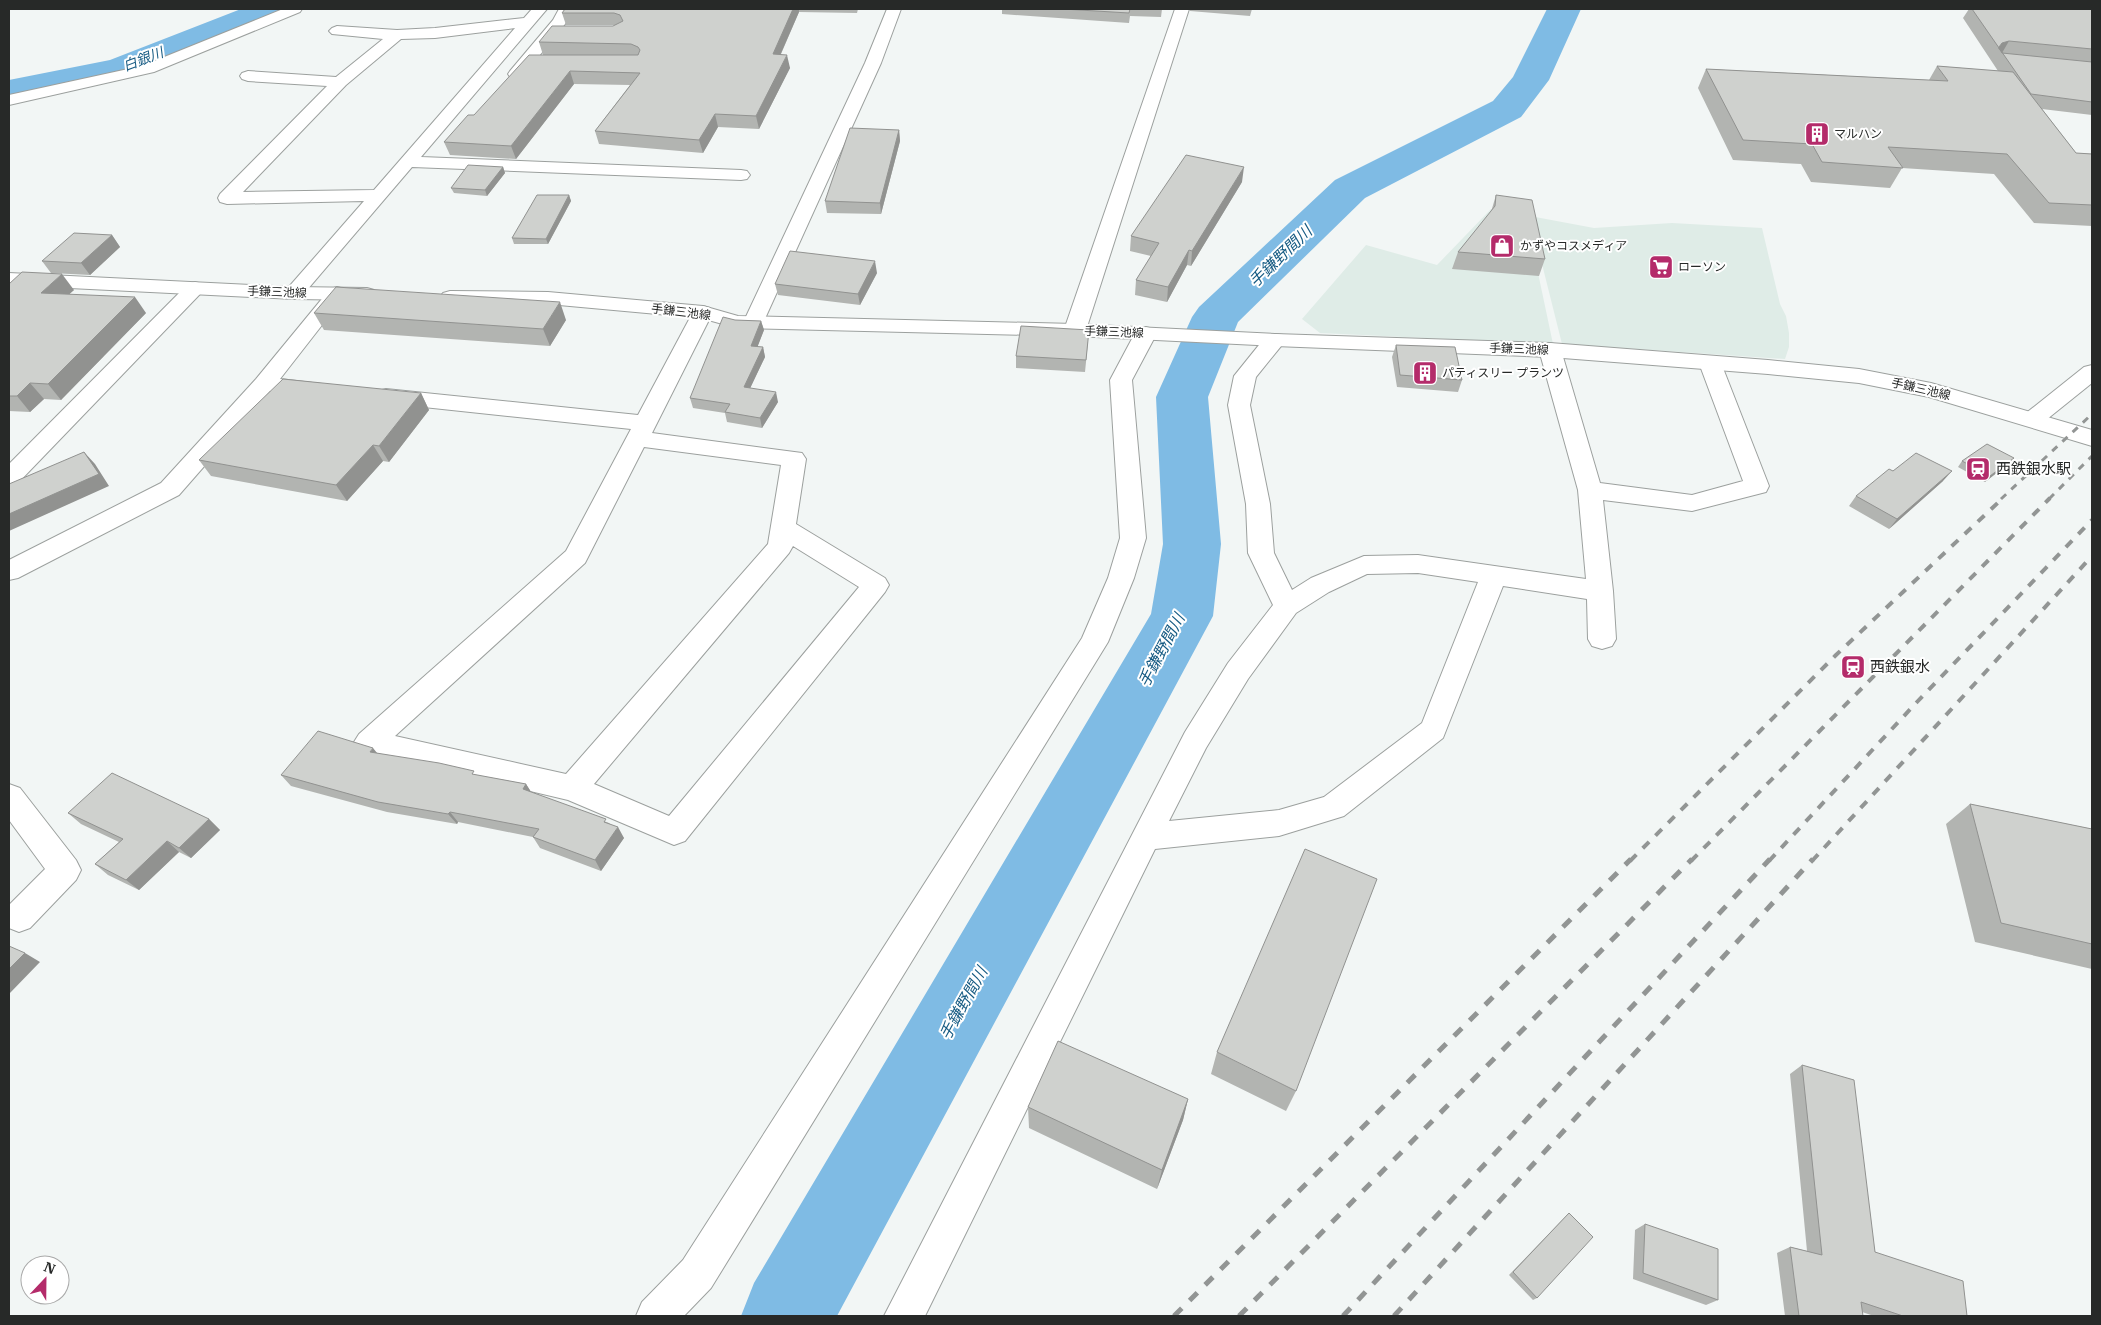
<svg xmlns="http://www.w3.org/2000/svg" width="2101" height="1325" viewBox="0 0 2101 1325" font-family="'IBM Plex Serif','Noto Sans JP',serif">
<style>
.built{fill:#dfece7}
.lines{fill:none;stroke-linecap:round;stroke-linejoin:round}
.river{fill:#7fbbe4;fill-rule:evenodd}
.minor-casing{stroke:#9ca09e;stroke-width:2}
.secondary-casing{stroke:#9ca09e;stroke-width:2}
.minor{fill:#fff;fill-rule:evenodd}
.secondary{fill:#fff;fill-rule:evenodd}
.rail-far2{stroke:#929594;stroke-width:3;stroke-dasharray:7 7;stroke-linecap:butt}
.rail-far1{stroke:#929594;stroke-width:4;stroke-dasharray:9 9;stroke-linecap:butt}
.rail{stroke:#929594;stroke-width:5;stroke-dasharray:11 11;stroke-linecap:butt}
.wall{fill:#b2b4b1}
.shaded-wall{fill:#919290}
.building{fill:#cfd1ce;stroke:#919290}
.labels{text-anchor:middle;stroke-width:4;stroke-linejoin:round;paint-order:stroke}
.far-poi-label{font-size:12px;fill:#272928;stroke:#fff;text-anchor:start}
.far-street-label{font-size:12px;fill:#272928;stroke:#fff}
.far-water-label{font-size:14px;font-style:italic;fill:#165b83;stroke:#fff}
.poi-label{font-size:15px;fill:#272928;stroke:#fff;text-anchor:start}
.water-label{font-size:16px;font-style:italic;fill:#165b83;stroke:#fff}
</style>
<rect width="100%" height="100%" fill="#f2f6f5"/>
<!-- built -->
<path class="built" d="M 1491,209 L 1526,216 L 1553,344 L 1320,333 L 1302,319 L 1366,245 L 1437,265 Z
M 1530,216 L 1594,228 L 1672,223 L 1762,228 L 1780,304 L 1786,316 L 1789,333 L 1789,347 L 1785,359 L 1562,344 Z"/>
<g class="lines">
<!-- river -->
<path class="river" d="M 241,9 L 288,9 L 283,16 L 134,77 L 58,94 L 9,102 L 9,80 L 110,60 Z
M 1547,9 L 1581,9 L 1549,80 L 1521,117 L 1365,198 L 1238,322 L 1208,397 L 1221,544 L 1213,616 L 837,1316 L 741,1316 L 754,1283 L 1151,614 L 1163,544 L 1156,397 L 1192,317 L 1199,307 L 1335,180 L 1493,101 L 1513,77 Z"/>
<defs>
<path id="minor" d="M 283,9 L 302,9 L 300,12 L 154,72 L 9,105 L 9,95 L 142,66 Z
M 532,9 L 547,9 L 421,157 L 741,170 L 747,171 L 750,175 L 747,179 L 741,180 L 412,167 L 301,297 L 294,299 L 287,297 L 284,293 L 287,289 L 364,201 L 227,204 L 220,202 L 218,198 L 220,194 L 327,86 L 248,81 L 242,79 L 240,76 L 242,73 L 248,71 L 336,77 L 383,39 L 332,34 L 329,31 L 332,28 L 337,26 L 397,30 L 435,28 L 524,18 ZM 515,28 L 374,190 L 243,192 L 346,85 L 401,39 L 435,38 Z
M 559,9 L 573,9 L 565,24 L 522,77 L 510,77 L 508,74 L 510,71 L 553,20 Z
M 887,9 L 901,9 L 881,63 L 763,323 L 760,327 L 753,329 L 746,327 L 743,323 L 865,63 Z
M 1175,9 L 1189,9 L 1086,330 L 1082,334 L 1075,336 L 1068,334 L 1064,330 Z
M 195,282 L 202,284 L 205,288 L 202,292 L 17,484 L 9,486 L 9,464 L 188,284 Z
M 337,287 L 344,289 L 347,293 L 280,379 L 321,384 L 324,389 L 321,394 L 313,396 L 270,391 L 179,495 L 18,578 L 9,580 L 9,560 L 161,483 L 256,379 L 330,289 Z
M 703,306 L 710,308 L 713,312 L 652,433 L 802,453 L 806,459 L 796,524 L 885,578 L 889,585 L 885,592 L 685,841 L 674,845 L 568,800 L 359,750 L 354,742 L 359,734 L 566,551 L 631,429 L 386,403 L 378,401 L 375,396 L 378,391 L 386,389 L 638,415 L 693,312 L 696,308 ZM 644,447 L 781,465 L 768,544 L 566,774 L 395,736 L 585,563 ZM 793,546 L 859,587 L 669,816 L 594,784 L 789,553 Z
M 1146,327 L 1153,329 L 1157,333 L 1132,380 L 1146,538 L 1134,578 L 1108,642 L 711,1288 L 684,1316 L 636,1316 L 642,1302 L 683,1260 L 1082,638 L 1108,578 L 1120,538 L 1110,380 L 1135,333 L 1139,329 Z
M 1275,334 L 1283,335 L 1286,340 L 1256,377 L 1250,405 L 1270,504 L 1274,553 L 1292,590 L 1311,578 L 1364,556 L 1418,555 L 1586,579 L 1578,490 L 1539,350 L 1542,345 L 1550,343 L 1558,345 L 1561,350 L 1600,483 L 1692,495 L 1743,481 L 1699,363 L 1702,358 L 1710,356 L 1718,358 L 1721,363 L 1769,486 L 1766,492 L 1692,511 L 1603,500 L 1613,591 L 1616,639 L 1612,646 L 1602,649 L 1592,646 L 1588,639 L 1587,599 L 1503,586 L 1443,738 L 1344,816 L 1279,836 L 1155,849 L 925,1316 L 884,1316 L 1185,732 L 1228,663 L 1273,605 L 1248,553 L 1246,504 L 1228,405 L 1234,376 L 1267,335 ZM 1418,573 L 1478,582 L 1422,723 L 1324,797 L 1279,810 L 1169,821 L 1206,748 L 1248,679 L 1296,613 L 1329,592 L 1367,574 Z
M 2092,365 L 2092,383 L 2041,424 L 2033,426 L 2025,424 L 2022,419 L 2025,414 L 2084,367 Z
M 9,784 L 20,788 L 76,860 L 81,870 L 76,880 L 30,928 L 19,932 L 9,928 L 9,905 L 45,869 L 9,820 Z"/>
<path id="secondary" d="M 9,273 L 294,287 L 367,288 L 374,290 L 377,294 L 374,298 L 367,300 L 294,299 L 9,285 Z
M 450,291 L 548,292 L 703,306 L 738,316 L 1075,324 L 1275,334 L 1550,343 L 1768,360 L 1859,369 L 1931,383 L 2092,430 L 2092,446 L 1929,397 L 1859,383 L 1768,374 L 1550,357 L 1275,346 L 1075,336 L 737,328 L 701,318 L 548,304 L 450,303 L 443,301 L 440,297 L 443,293 Z"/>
</defs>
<!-- minor casing -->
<use href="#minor" class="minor-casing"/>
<!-- secondary casing -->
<use href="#secondary" class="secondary-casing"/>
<!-- minor -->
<use href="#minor" class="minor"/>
<!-- secondary -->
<use href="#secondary" class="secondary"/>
<!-- rail-far2 -->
<path class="rail-far2" d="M 2001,499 L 2092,414
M 2049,499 L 2092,456"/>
<!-- rail-far1 -->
<path class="rail-far1" d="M 1630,861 L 1836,655 L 2003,498
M 1691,861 L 2050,498
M 1769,861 L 1917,702 L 2092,520
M 1812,861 L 2092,556"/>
<!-- rail -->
<path class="rail" d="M 1174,1316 L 1631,859
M 1239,1316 L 1692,859
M 1343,1316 L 1770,859
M 1394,1316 L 1813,859"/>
</g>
<!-- wall -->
<path class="wall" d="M 565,9 L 858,9 L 857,13 L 799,12 L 781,54 L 790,68 L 759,129 L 718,127 L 703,153 L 599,144 L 595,131 L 630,85 L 574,84 L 516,159 L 450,155 L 444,142 L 543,55 L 539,42 L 613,26 L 615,25 L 566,25 L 562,13 Z
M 1002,9 L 1174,9 L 1173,10 L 1162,9 L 1161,17 L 1130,16 L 1129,23 L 1002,14 Z
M 1189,9 L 1252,9 L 1250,16 L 1190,11 Z
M 1297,9 L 1318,9 L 1318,10 Z
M 1969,9 L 2092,9 L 2092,115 L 2042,109 L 2076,153 L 2092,154 L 2092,226 L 2034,223 L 1994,174 L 1902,168 L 1890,188 L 1811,182 L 1801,164 L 1733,160 L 1698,88 L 1706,69 L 1929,80 L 1937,66 L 1998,71 L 1963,18 Z
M 899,130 L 900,141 L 881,214 L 827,213 L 825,201 Z
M 503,167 L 505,173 L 487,196 L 454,193 L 451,188 Z
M 1242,182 L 1191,266 L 1187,265 L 1167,302 L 1135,295 L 1136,280 L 1151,256 L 1130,251 L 1131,236 Z
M 569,195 L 571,201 L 548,244 L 514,244 L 512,238 Z
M 1496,195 L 1545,259 L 1539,276 L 1452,269 L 1458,252 L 1491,212 Z
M 112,235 L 120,247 L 90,275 L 51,273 L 42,261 Z
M 877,273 L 860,305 L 778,295 L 775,284 Z
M 9,284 L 74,290 L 69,294 L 146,313 L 61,400 L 44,399 L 30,412 L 9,411 Z
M 314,313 L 566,320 L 550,346 L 324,330 Z
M 735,320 L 761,321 L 764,330 L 757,347 L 763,347 L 765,357 L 750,388 L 778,402 L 762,428 L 727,422 L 725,413 L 693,408 L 690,398 Z
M 1088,342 L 1085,372 L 1016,368 L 1016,356 Z
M 1396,345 L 1462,380 L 1458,392 L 1397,387 L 1392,357 Z
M 421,393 L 429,410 L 389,462 L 383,461 L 347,501 L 211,476 L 199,460 Z
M 2014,458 L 2008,464 L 1985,482 L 1958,467 L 1962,461 Z
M 1893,471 L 1943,481 L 1889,529 L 1849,506 L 1856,496 Z
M 377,753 L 476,775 L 526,784 L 531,792 L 609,823 L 624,838 L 601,871 L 540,848 L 533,837 L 458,822 L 457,824 L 387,812 L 291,786 L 281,775 Z
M 1970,804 L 2092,829 L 2092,969 L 1975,942 L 1946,824 Z
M 68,813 L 209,819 L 220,830 L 191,858 L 179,852 L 139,890 L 108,875 L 95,864 L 119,842 L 81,824 Z
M 1217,1052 L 1296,1091 L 1286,1111 L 1211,1074 Z
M 1802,1065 L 1875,1252 L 1967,1316 L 1874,1316 L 1862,1312 L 1863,1316 L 1785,1316 L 1777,1253 L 1790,1247 L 1807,1251 L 1790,1074 Z
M 1188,1099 L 1183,1120 L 1157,1189 L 1029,1128 L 1028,1107 Z
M 1569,1213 L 1537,1298 L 1533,1300 L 1509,1275 L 1565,1217 Z
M 1645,1224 L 1718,1300 L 1706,1305 L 1633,1279 L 1635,1230 Z"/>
<!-- shaded-wall -->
<path class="shaded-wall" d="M 793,9 L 799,9 L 799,12 L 775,67 L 773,54 Z
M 2009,41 L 2002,53 L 1998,48 L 2002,43 Z
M 787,55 L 790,68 L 759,129 L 756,116 Z
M 570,71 L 574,84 L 516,159 L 511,146 Z
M 715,114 L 718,127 L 703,153 L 699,140 Z
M 899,130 L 900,141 L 881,214 L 880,203 Z
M 503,167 L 505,173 L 487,196 L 485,190 Z
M 1244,167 L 1242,182 L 1191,266 L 1192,251 Z
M 569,195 L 571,201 L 548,244 L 546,239 Z
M 112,235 L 120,247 L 90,275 L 81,263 Z
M 1189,250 L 1187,265 L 1167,302 L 1168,287 Z
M 875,261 L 877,273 L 860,305 L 858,294 Z
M 62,274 L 74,290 L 53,309 L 41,293 Z
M 135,297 L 146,313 L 61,400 L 48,384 Z
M 560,302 L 566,320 L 550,346 L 543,329 Z
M 761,321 L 764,330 L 754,356 L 751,346 Z
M 763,347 L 765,357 L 746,397 L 744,387 Z
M 30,383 L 44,399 L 30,412 L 17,396 Z
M 776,392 L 778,402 L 762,428 L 760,418 Z
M 421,393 L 429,410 L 389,462 L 379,446 Z
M 373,445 L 383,461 L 347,501 L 336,485 Z
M 84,452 L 95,464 L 109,486 L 9,531 L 9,514 Z
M 2014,458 L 2008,464 L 1985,482 L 1990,476 Z
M 1952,471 L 1943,481 L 1889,529 L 1897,519 Z
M 373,748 L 382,759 L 370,752 Z
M 526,784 L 533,795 L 523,789 Z
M 450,812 L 458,822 L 457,824 L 448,814 Z
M 209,819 L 220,830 L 191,858 L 179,848 Z
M 618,827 L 624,838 L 601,871 L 595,860 Z
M 167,841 L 179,852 L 139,890 L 126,880 Z
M 25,953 L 40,962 L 9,994 L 9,969 Z
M 1188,1099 L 1183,1120 L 1157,1189 L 1162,1170 Z"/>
<!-- building -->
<path class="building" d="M 565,9 L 793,9 L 773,54 L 787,55 L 756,116 L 715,114 L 699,140 L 595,131 L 640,73 L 570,71 L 511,146 L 444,142 L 468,115 L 474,115 L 529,55 L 638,55 L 640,50 L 638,47 L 631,44 L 539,42 L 552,26 L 613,26 L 623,21 L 620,15 L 614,13 L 562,13 Z
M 1063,9 L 1130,9 L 1129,13 Z
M 1972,9 L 2092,9 L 2092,49 L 2009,41 L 2002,43 L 1999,47 L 2002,53 L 2092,62 L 2092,102 L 2031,94 Z
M 1937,66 L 2013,72 L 2076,153 L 2092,154 L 2092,205 L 2049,203 L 2007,154 L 1888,147 L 1903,168 L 1822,162 L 1812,144 L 1743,140 L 1706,69 L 1948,81 Z
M 850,128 L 899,130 L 880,203 L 825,201 Z
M 1186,155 L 1244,167 L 1192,251 L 1189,250 L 1168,287 L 1136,280 L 1159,243 L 1131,236 Z
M 468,165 L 503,167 L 485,190 L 451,188 Z
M 537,195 L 569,195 L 546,239 L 512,238 Z
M 1496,195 L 1532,200 L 1545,259 L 1458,252 L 1495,206 Z
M 74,233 L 112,235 L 81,263 L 42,261 Z
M 790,251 L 875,261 L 858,294 L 775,284 Z
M 22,272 L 62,274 L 41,293 L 135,297 L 48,384 L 30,383 L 17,396 L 9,396 L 9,284 Z
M 336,287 L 560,302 L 543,329 L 314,313 Z
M 723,317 L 735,320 L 761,321 L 751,346 L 763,347 L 744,387 L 776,392 L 760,418 L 725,412 L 730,404 L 690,398 Z
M 1021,326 L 1089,330 L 1086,360 L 1016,356 Z
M 1396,345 L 1455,347 L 1462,380 L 1400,375 Z
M 283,379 L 421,393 L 379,446 L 373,445 L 336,485 L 199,460 Z
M 1987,444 L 2014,458 L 1990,476 L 1962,461 Z
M 84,452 L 99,474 L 9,514 L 9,484 Z
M 1916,453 L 1952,471 L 1897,519 L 1856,496 L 1889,469 L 1893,471 Z
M 318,731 L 373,748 L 370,752 L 439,763 L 474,771 L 472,774 L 526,784 L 523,789 L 606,819 L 604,822 L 618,827 L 595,860 L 533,837 L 539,829 L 450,812 L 448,814 L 378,802 L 281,775 Z
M 112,773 L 209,819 L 179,848 L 167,841 L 126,880 L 95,864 L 123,839 L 68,813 Z
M 1970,804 L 2092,829 L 2092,944 L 2001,923 Z
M 1305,849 L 1377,879 L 1296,1091 L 1217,1052 Z
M 9,946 L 25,953 L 9,969 Z
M 1058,1041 L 1188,1099 L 1162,1170 L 1028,1107 Z
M 1802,1065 L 1854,1080 L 1875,1252 L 1963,1281 L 1967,1316 L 1903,1316 L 1861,1302 L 1863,1316 L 1799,1316 L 1790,1247 L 1822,1255 Z
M 1569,1213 L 1593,1237 L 1537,1298 L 1513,1272 Z
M 1645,1224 L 1718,1249 L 1718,1300 L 1643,1273 Z"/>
<!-- icons -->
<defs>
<symbol id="building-square" viewBox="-11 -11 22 22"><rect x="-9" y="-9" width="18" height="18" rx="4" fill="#b42b6a" stroke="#fff"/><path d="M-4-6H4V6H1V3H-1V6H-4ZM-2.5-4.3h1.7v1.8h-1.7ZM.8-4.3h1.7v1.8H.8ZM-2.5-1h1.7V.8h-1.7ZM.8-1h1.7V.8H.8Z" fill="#fff"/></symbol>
<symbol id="shop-square" viewBox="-11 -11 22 22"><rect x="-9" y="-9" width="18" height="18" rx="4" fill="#b42b6a" stroke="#fff"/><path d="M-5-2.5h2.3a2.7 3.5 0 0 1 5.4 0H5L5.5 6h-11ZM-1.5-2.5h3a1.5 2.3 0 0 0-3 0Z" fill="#fff"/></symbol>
<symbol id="supermarket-square" viewBox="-11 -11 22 22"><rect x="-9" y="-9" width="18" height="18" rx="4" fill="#b42b6a" stroke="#fff"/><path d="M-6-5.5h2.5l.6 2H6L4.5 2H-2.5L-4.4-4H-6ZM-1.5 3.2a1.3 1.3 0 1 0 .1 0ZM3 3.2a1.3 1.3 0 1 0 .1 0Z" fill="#fff"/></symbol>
<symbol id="station-square" viewBox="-11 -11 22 22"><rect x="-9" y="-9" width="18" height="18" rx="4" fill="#b42b6a" stroke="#fff"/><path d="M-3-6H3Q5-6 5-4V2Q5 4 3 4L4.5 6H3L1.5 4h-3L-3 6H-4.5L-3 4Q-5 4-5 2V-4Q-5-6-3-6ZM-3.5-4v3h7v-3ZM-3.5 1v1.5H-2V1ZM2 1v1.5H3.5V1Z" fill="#fff"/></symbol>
</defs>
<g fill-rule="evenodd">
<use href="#building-square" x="1803" y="120" width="28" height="28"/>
<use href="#shop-square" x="1488" y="232" width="28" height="28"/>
<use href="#supermarket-square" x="1647" y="253" width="28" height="28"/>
<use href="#building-square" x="1411" y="359" width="28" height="28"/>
<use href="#station-square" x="1964" y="455" width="28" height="28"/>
<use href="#station-square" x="1839" y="653" width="28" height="28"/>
</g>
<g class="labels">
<!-- far-poi labels -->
<g class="far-poi-label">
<text x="1834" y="138">マルハン</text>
<text x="1520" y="250">かずやコスメディア</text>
<text x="1678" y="271">ローソン</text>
<text x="1442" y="377">パティスリー プランツ</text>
</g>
<!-- far-street labels -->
<g class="far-street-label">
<text transform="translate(277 292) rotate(2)" y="4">手鎌三池線</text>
<text transform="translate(681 312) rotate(7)" y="4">手鎌三池線</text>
<text transform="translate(1114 332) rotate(2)" y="4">手鎌三池線</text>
<text transform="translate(1519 349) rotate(2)" y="4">手鎌三池線</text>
<text transform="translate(1921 389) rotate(13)" y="4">手鎌三池線</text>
</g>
<!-- far-water labels -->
<g class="far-water-label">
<text transform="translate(143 59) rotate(-21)" y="5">白銀川</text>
</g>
<!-- poi labels -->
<g class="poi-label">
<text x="1996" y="474">西鉄銀水駅</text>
<text x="1870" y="672">西鉄銀水</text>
</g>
<!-- water labels -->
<g class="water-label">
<text transform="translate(1280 256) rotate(-44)" y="6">手鎌野間川</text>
<text transform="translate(1161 650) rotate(-62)" y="6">手鎌野間川</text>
<text transform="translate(963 1003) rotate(-61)" y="6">手鎌野間川</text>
</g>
</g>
<!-- border -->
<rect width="2101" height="1325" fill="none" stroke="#272928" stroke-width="20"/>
<!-- north arrow -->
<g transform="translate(45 1280) rotate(22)"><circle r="24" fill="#ffffff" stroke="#a9a9a9"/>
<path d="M0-4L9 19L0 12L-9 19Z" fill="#b42b6a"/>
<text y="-8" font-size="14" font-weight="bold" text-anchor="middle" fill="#272928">N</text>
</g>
</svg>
